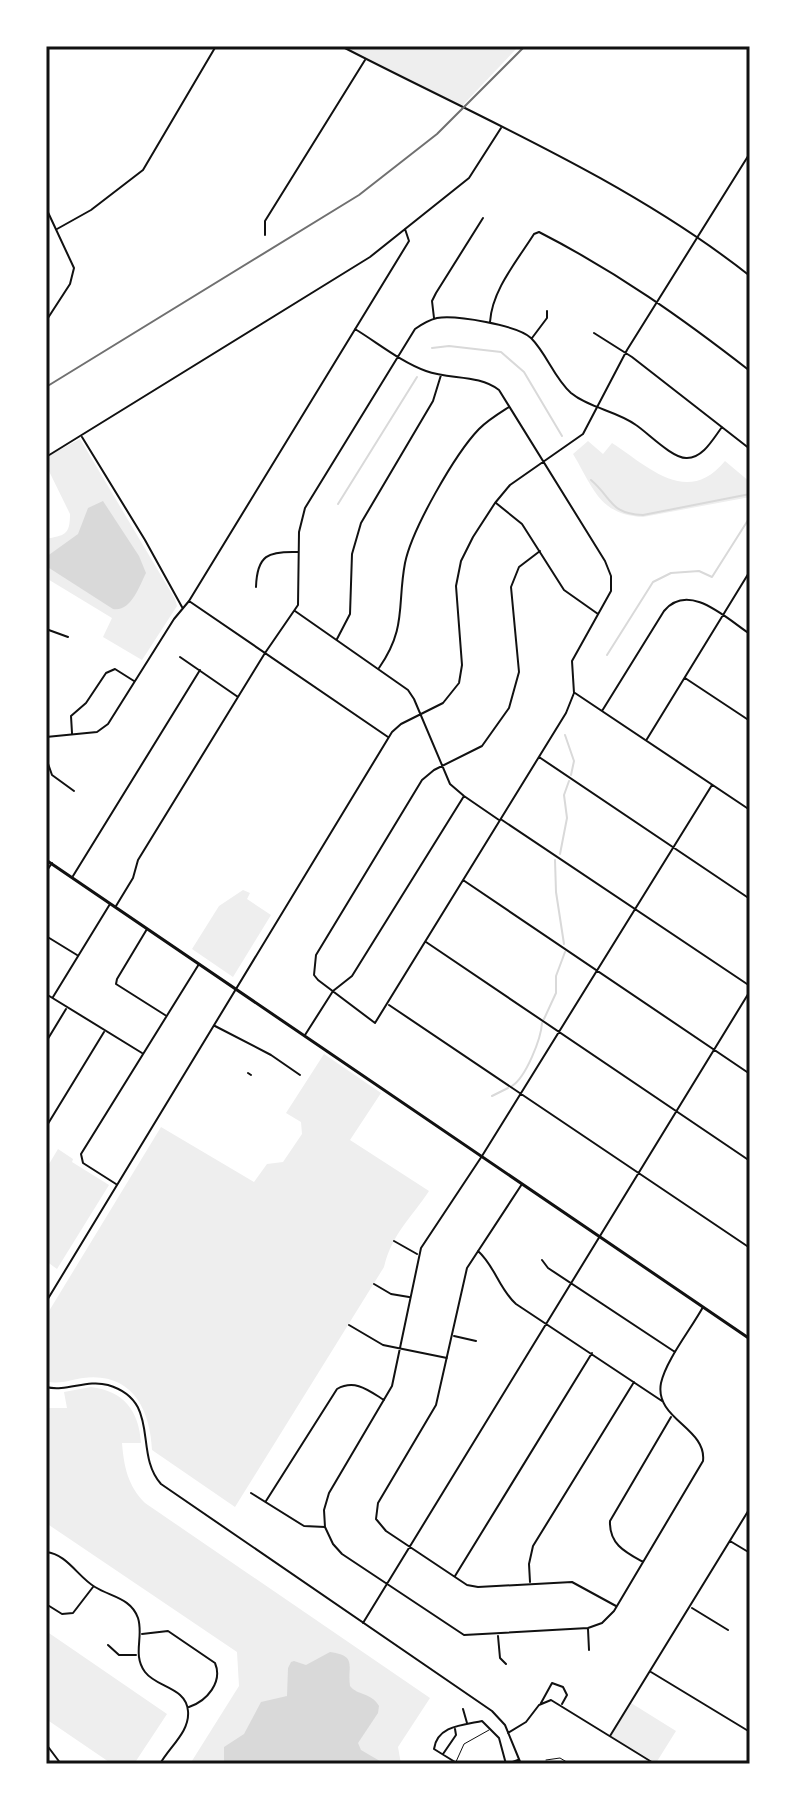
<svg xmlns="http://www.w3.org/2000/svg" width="796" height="1810" viewBox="0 0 796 1810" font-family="'Open Sans',sans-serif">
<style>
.green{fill:#eee}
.water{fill:#d9d9d9}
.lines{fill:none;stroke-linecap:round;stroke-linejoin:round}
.stream{stroke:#d9d9d9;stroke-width:2}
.service{stroke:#111;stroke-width:1}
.minor{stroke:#111;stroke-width:2}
.tertiary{stroke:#111;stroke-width:2}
.secondary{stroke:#111;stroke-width:3}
.rail{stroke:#707070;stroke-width:2}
.neatline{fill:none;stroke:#111;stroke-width:3}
</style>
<rect width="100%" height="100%" fill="#fff"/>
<!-- green -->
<path class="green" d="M 344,46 L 519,46 L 462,106 Z
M 80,439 L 175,599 L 177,606 L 142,660 L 103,637 L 112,618 L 46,578 L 46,539 C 64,535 70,536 70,514 L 46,465 L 46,457 Z
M 588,441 L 603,454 L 612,443 C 649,467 687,507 725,461 L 750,482 L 750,497 L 643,517 C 599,515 593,487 573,454 Z
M 243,890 L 250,893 L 247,899 L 271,915 L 233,977 L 192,949 L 219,906 Z
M 324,1054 L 381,1093 L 350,1140 L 429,1191 C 411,1218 392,1234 384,1267 L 235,1507 L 152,1450 C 150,1409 132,1372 83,1378 C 70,1380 59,1385 46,1381 L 46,1316 L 161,1127 L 254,1182 L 267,1164 L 283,1162 L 302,1134 L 301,1122 L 286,1113 Z
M 58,1149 L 73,1159 L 72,1162 L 109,1185 L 57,1269 L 46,1261 L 46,1169 Z
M 91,1387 C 124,1391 139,1411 141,1443 L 122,1443 C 124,1467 128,1486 145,1503 L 430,1698 L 398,1747 L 401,1764 L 190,1764 L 239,1686 L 237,1652 L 46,1523 L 46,1408 L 67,1408 L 64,1392 Z
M 46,1631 L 167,1714 L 134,1764 L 112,1764 L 46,1719 Z
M 631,1703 L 676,1731 L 656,1763 L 611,1736 Z"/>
<!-- water -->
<path class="water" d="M 103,501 L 139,556 L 146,573 C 139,587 131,612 113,609 L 46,566 L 46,557 L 78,534 L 88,508 Z
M 330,1652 C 358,1656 347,1666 350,1686 C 358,1696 371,1692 379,1706 L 378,1713 L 358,1743 L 361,1750 L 385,1764 L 255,1764 L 245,1761 L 241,1764 L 224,1764 L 224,1747 L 244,1734 L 261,1702 L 287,1696 L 288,1668 L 291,1662 L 294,1661 L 306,1665 Z"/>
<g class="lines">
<!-- stream -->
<path class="stream" d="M 432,348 L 449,346 L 501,352 L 524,372 L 562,436
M 591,480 C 613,499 610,514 643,515 L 750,494
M 338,504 L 417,377
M 607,655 L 653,582 L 671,573 L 699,571 L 712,577 L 750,517
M 565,735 L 574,761 L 571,775
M 560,854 L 567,818 L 564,795 L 569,781
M 555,860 L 556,892 L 564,944
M 544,1019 L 556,993 L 556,976 L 565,952
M 512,1086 C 526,1077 541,1039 542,1023
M 492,1096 L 508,1088"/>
<!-- service -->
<path class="service" d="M 546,1760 L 560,1758 L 570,1764
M 455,1764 L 464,1744 L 489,1730"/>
<!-- minor -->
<path class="minor" d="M 46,208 L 74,268 L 70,284 L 46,321
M 57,229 L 91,210 L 143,170 L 216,46
M 265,235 L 265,221 L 365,60
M 434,318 L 432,301 L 436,293 L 483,218
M 490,322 C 492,290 517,261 534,234 L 539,232 C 617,272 682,318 750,371
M 355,329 C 378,343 401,362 426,371 C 450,380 478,374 499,390 L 605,561 L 611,576 L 611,591 L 572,661 L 574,693 L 566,713 L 375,1023 L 318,980 L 314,975 L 316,955 L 422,780 L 434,770 L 482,746 L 509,708 L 519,672 L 511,587 L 519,567 L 540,551
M 594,333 L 632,357 L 750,449
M 532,338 L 547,318 L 547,311
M 82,437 L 145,540 L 182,607
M 46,457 L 370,257 L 469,178 L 501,128
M 496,503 L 522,524 L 564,590 L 598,614
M 256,587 C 257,555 268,551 298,552
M 189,601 L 388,737
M 295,611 L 408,690 L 414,699 L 450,784 L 464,796 L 499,820
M 46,629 L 68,637
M 337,639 L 350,614 L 352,554 L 361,523 L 433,401 L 441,375
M 180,657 L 238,697
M 379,668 C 407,628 397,605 405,563 C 412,529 455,454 479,429 C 488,420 498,414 509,407
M 685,678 L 750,721
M 575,693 L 750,810
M 602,711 L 664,611 C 689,581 727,619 750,634
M 72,733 L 71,716 L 86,703 L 106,673 L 115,669 L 134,681
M 46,737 L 97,732 L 108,724 L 174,619 L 189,601 L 409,241 L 405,229
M 647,739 L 750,571
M 539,757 L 750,899
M 46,758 L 52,775 L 74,791
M 502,820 L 750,986
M 46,872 L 52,863
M 73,876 L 200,670
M 463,880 L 750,1074
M 116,906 L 133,878 L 138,860 L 265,653 L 298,605 L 299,532 L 305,508 L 415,329 C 422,324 429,320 437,318 C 456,315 517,325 531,338 C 547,354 554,378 571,393 C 589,408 617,411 636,425 C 648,433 673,459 687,458 C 703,458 713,439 722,427
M 147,929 L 117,979 L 116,984 L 165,1015
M 46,936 L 77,955
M 426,942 L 750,1161
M 46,994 L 142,1053
M 53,997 L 110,904
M 389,1005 L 750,1248
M 215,1026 L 271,1055 L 300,1075
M 305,1035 L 333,991 L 352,976 L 464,796
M 46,1042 L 66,1009
M 248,1073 L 251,1075
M 46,1127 L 104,1032
M 116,1184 L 83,1163 L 81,1154 L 199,964
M 522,1184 L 467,1268 L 436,1405 L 378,1503 L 376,1519 L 386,1531 L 467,1585 L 478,1587 L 572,1582 L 616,1606
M 394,1241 L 417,1254
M 478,1251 C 495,1266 499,1289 516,1304 L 662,1401
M 542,1260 L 548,1268 L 675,1352
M 374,1284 L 391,1294 L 409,1297
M 46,1302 L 392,732 L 401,724 L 443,703 L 459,683 L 462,665 L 456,586 L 461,561 L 473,537 L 495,503 L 510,485 L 583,434 L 627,350 L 750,153
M 349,1325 L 383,1345 L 447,1358
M 454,1336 L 476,1341
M 46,1387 C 67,1392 87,1379 108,1385 C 162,1401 133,1453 161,1484 L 492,1711 L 505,1725 L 521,1764
M 251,1493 L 304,1526 L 325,1527 L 333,1544 L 342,1554 L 464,1635 L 588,1628 L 602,1623 L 614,1611 L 703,1461 C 707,1428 654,1419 661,1383 C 666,1360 691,1329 703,1307
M 266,1501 L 337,1389 C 355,1379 368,1390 384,1400
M 325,1527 L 324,1510 L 329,1493 L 392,1386 L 421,1248 L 482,1156 L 712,785
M 730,1541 L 750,1553
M 46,1552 C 67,1554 78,1577 95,1587 C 111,1597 131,1598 138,1618 C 144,1637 132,1654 145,1672 C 157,1688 186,1687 188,1711 C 190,1732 169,1747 160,1764
M 643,1562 C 625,1552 609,1544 610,1521 L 671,1417
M 455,1576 L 592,1353
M 530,1582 L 529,1564 L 533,1546 L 634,1382
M 46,1604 L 62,1614 L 73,1613 L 93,1587
M 692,1608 L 728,1630
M 363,1623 L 750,991
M 588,1629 L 589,1650
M 142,1634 L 168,1631 L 215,1663 C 223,1682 207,1701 189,1707
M 498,1636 L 500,1658 L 506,1664
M 108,1645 L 119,1655 L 136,1655
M 651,1672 L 750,1732
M 541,1703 L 552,1683 L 563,1687 L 567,1695 L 562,1704
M 463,1709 L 467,1723
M 508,1733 L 526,1722 L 539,1705 L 551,1700 L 655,1764
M 610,1736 L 750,1508
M 46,1744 L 61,1764
M 443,1754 L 456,1735 L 455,1729
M 455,1762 L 434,1749 C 437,1726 462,1725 482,1721 L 499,1738 L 506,1764
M 507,1764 L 518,1760"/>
<!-- tertiary -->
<path class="tertiary" d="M 341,46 C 476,116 630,181 750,276"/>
<!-- secondary -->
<path class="secondary" d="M 46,860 L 750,1339"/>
<!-- rail -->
<path class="rail" d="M 46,387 L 359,195 L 437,134 L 525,46"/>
</g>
<!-- border -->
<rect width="796" height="1810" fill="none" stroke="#ffffff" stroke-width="96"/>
<rect x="48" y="48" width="700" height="1714" class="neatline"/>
</svg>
